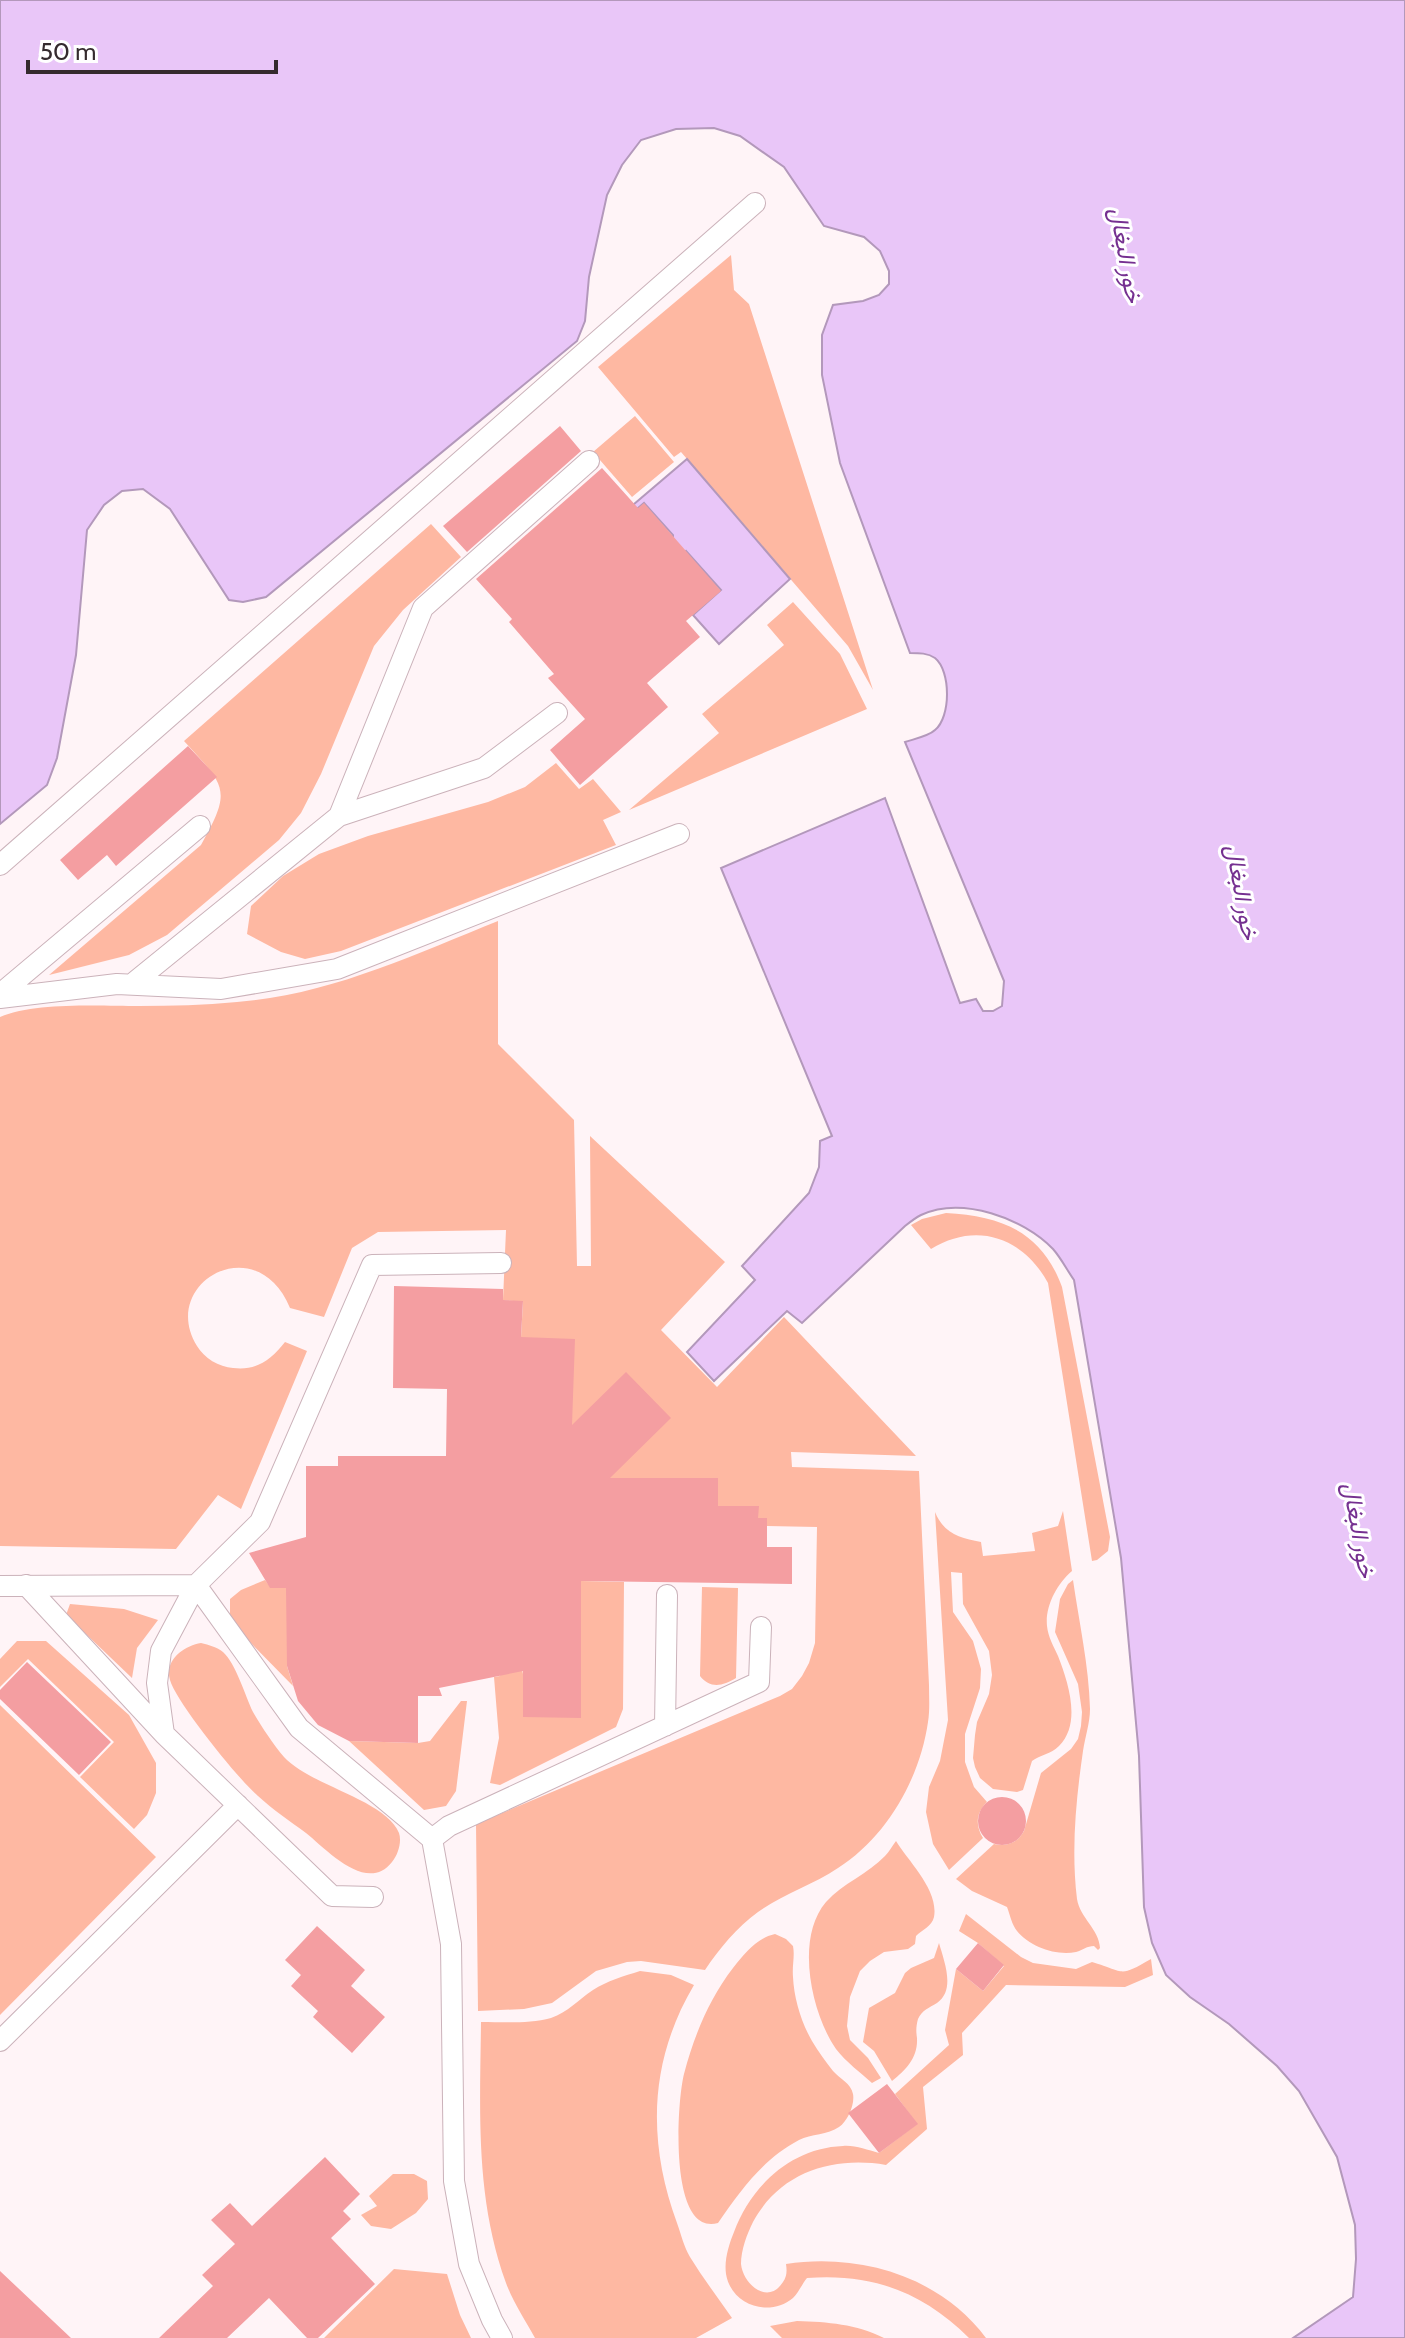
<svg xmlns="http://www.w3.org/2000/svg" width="1405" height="2338" viewBox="0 0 1405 2338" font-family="Cabin,Vazirmatn,sans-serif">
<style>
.green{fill:#feb8a2}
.water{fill:#e9c6f8;stroke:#b398bb;stroke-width:2}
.building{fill:#f49ea1}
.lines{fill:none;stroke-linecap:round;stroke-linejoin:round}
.service-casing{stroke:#cbb2ba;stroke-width:22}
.service{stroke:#fff;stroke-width:20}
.labels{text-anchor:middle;stroke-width:6;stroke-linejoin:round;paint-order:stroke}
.water-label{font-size:24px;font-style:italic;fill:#753090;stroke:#fff}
</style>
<rect width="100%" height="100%" fill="#fff4f7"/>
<!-- green -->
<path class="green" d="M 731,255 L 734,290 L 749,304 L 873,690 L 848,646 L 681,452 L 674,457 L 598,367 Z
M 635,416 L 674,462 L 632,497 L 593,452 Z
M 431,524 L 461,557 L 403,610 L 374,646 L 321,774 L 301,813 L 279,840 L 167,935 L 129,955 L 49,975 L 201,845 C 233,789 225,786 184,741 Z
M 793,602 L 840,654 L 867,709 L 629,810 L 719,733 L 702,714 L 784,645 L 767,625 Z
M 556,763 L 579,789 L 593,779 L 621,812 L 603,820 L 616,845 L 341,951 L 305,959 L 281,952 L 247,934 L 251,906 L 283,876 L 319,854 L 368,836 L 488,802 L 525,787 Z
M 498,921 L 498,1044 L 574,1120 L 577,1266 L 591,1266 L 590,1136 L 725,1262 L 661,1330 L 717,1387 L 784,1317 L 916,1456 L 791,1452 L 792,1467 L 919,1471 L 929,1685 C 929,1697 930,1710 928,1722 C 920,1778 887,1837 838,1868 C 813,1885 783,1894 758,1912 C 737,1927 719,1949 705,1970 L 641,1961 L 627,1962 L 596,1971 L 552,2003 L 524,2009 L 478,2011 L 476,1824 L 780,1696 L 792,1689 L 802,1676 L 809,1663 L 815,1643 L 817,1527 L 767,1526 L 767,1518 L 758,1518 L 758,1506 L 718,1506 L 717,1478 L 589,1478 L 521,1337 L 523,1302 L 503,1300 L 506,1230 L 378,1232 L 352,1248 L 324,1317 L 290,1308 C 257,1227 158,1283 197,1346 C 204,1358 219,1367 233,1368 C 256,1371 271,1360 285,1342 L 307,1351 L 241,1509 L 218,1495 L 176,1549 L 0,1546 L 0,1017 C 35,1002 100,1006 139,1006 C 172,1006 204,1005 237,1002 C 329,995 413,955 498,921 Z
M 946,1213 C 1002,1216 1042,1232 1062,1287 L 1110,1537 L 1108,1551 L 1097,1560 L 1092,1561 L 1048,1283 C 1023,1237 976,1221 931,1249 L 911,1225 L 922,1219 Z
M 1063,1511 L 1072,1571 C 1057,1584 1045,1606 1047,1626 C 1048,1637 1054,1647 1058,1656 C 1068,1682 1082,1723 1059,1746 C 1051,1754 1040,1755 1032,1761 L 1023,1790 L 1017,1792 L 993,1789 L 980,1778 L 975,1767 L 973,1758 L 975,1735 L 977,1722 L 989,1694 L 992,1675 L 989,1651 L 963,1604 L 962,1573 L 951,1572 L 953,1612 L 973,1641 L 981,1669 L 980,1688 L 965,1734 L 965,1762 L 974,1787 L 987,1802 C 976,1813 975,1825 983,1838 L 949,1870 L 933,1844 L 926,1812 L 929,1787 L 940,1761 L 948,1720 L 935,1512 C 944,1534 960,1538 981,1542 L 983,1556 L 1035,1551 L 1032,1533 L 1058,1526 Z
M 265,1580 L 271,1588 L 353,1588 L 287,1618 L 287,1666 L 293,1686 L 242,1634 L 230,1616 L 230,1599 L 241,1590 Z
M 1073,1580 C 1079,1622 1089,1666 1090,1709 C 1090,1723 1085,1737 1083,1751 C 1076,1799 1071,1850 1077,1899 C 1080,1918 1099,1929 1100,1948 L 1098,1950 L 1094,1946 C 1087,1946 1083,1950 1076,1952 C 1056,1956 1030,1947 1017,1931 C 1012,1925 1010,1915 1007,1907 L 972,1891 L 956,1879 L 994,1844 C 1008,1847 1017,1843 1024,1831 L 1041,1773 L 1071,1749 L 1078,1739 L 1081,1726 L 1082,1712 L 1078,1684 L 1055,1632 L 1060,1599 L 1068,1584 Z
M 581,1581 L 624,1582 L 623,1709 L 616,1727 L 500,1785 L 490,1783 L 499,1738 L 494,1677 L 500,1676 L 511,1617 L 523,1674 L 581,1717 Z
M 702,1587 L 738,1588 L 736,1678 C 723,1686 710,1689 700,1676 Z
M 70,1604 L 124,1609 L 158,1620 L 137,1648 L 132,1678 L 66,1615 Z
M 17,1641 L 46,1641 L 129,1715 L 156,1763 L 156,1793 L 147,1815 L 134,1829 L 80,1777 L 114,1742 L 28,1659 L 0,1687 L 0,1659 Z
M 201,1643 C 209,1645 217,1647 223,1652 C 236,1664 245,1695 253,1712 C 261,1726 273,1744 284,1757 C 311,1786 386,1800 399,1833 C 402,1842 398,1855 392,1862 C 367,1894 327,1850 306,1833 C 290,1821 273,1810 258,1796 C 239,1780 176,1702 170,1680 C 164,1660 184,1646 201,1643 Z
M 461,1701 L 467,1701 L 456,1791 L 446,1806 L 424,1810 L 349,1741 L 418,1743 L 430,1741 Z
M 0,1705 L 156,1857 L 0,2015 Z
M 896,1841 C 908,1861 939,1890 934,1917 C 932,1926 922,1930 916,1936 L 915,1944 L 908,1949 L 884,1952 L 870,1961 L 860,1971 L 850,1997 L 847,2026 L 850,2040 L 868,2058 L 881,2078 L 872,2083 C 861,2073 846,2062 836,2049 C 811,2013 795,1938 826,1902 C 843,1883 868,1874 885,1856 C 889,1852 892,1846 896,1841 Z
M 966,1914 L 1021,1957 L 1033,1963 L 1076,1969 L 1092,1962 C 1126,1972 1118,1978 1151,1959 L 1153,1975 L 1125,1987 L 1006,1985 L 962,2033 L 963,2055 L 923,2087 L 927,2129 L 886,2165 C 833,2156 780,2172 753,2222 C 747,2234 741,2250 741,2264 C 743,2284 768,2306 783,2282 C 787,2276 787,2271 786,2264 C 859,2253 940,2276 986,2338 L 969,2338 C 923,2292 872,2273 807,2278 C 802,2284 799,2292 793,2298 C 769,2318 731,2305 726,2274 C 724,2260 729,2244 734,2232 C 751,2186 791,2148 843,2146 C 855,2145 867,2150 879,2153 L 917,2124 L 895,2094 L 949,2045 L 945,2030 L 956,1969 L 983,1991 L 1004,1966 L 978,1943 L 959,1931 Z
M 775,1934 L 786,1939 L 793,1946 C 795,1956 792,1966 793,1977 C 794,1998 801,2022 812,2041 C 818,2051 826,2062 833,2071 C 840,2079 851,2083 853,2094 C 855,2104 848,2121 839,2127 C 828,2135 811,2134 799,2140 C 763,2159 741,2190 718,2223 C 668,2237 677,2101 684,2074 C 694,2036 709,1999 733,1968 C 745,1953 757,1938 775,1934 Z
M 939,1943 C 944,1961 956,1990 937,2003 C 929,2008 922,2010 918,2019 C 916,2026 916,2032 917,2038 C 918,2058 906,2070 892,2081 L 874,2051 L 863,2042 L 869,2008 L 895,1993 L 905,1973 L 911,1968 L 934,1958 Z
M 640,1971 L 671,1975 L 694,1985 C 649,2061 647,2141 677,2223 C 681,2234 684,2247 690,2257 C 703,2278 718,2298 732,2318 L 696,2338 L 535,2338 C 525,2320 513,2302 506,2283 C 475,2197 480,2113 481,2022 C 503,2022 529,2024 551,2018 C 568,2012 578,2000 593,1990 C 607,1981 624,1976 640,1971 Z
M 393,2174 L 414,2174 L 427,2181 L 428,2199 L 416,2213 L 391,2229 L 371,2226 L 361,2215 L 377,2206 L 369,2196 Z
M 394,2269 L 447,2274 L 460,2315 L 471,2338 L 324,2338 Z
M 797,2321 C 828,2322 856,2324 884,2338 L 782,2338 L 770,2326 Z"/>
<!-- water -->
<path class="water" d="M 0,0 L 1405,0 L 1405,2338 L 1293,2338 L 1353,2297 L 1356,2259 L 1355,2225 L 1337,2157 L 1299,2091 L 1277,2066 L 1229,2024 L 1190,1997 L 1166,1975 L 1152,1943 L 1144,1907 L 1139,1756 L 1121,1558 L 1074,1280 C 1067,1270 1061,1258 1053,1249 C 1023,1218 962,1196 921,1215 C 915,1218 910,1222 905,1226 L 802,1323 L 787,1311 L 714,1381 L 687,1352 L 755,1280 L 742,1266 L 809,1193 L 819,1167 L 820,1141 L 832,1136 L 721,868 L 885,798 L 960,1003 L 976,999 L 983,1011 L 993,1011 L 1002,1006 L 1004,981 L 905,742 C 914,739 929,736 935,730 C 951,717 951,671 935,658 C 928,653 919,653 910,653 L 840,463 L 822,375 L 822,335 L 833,305 L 863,301 L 879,295 L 889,284 L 889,271 L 880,251 L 864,237 L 824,226 L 784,167 L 740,136 L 714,128 L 676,129 L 641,140 L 622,165 L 607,195 L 589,277 L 585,321 L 577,341 L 266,597 L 243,602 L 229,600 L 170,509 L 143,489 L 122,491 L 104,505 L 87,530 L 76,655 L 57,758 L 47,785 L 0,824 Z
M 687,459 L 790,579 L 719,644 L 693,615 L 721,590 L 686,551 L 672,563 L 673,535 L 644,503 L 624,520 L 620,516 Z"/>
<!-- building -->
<path class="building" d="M 560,426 L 581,451 L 467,552 L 443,526 Z
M 602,468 L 638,508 L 644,503 L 721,591 L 686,621 L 700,637 L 647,683 L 668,707 L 580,785 L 550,750 L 585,719 L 548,678 L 554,674 L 509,622 L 512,619 L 476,579 Z
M 188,746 L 217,777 L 116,866 L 107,855 L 78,880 L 60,860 Z
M 394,1286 L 503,1289 L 503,1300 L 523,1301 L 521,1337 L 575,1339 L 572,1425 L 626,1372 L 671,1418 L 610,1478 L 718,1478 L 718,1506 L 759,1506 L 758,1518 L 767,1518 L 767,1547 L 792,1547 L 792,1584 L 581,1581 L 581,1718 L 523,1717 L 523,1671 L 439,1688 L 442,1696 L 418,1696 L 418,1743 L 349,1741 L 318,1725 L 298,1701 L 287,1666 L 286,1588 L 270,1588 L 249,1553 L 306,1537 L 306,1466 L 338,1466 L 338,1456 L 446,1456 L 447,1389 L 393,1388 Z
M 27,1662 L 111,1742 L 79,1775 L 0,1699 L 0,1690 Z
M978 1821a24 24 0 1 1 48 0a24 24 0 1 1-48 0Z
M 317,1926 L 365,1970 L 351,1986 L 385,2017 L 352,2053 L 313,2017 L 318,2011 L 291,1986 L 301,1975 L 285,1960 Z
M 978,1943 L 1004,1965 L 983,1991 L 956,1969 Z
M 887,2084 L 918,2124 L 879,2153 L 848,2113 Z
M 325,2157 L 360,2194 L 343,2211 L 351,2219 L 331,2238 L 375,2284 L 318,2338 L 307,2338 L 269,2298 L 227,2338 L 159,2338 L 213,2286 L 202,2275 L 235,2244 L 211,2220 L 230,2203 L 252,2226 Z
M 0,2271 L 71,2338 L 0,2338 Z"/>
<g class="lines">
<defs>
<path id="service" d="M 339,816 L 423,608 L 589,461
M 0,865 L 755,203
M 132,984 L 339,816 L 484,768 L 557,713
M 0,994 L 200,826
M 0,998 L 117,984 L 221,989 L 337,969 L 679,834
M 26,1585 L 164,1734 L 332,1896 L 373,1897
M 196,1585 L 299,1728 L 432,1839 L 451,1944 L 454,2181 L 469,2264 L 492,2320 L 502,2338
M 0,1586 L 196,1585
M 665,1726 L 667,1595
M 164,1734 L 157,1683 L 161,1651 L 196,1585 L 260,1522 L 372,1265 L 501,1263
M 432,1839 L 449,1826 L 759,1682 L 761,1627
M 0,2041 L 238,1805"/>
</defs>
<!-- service casing -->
<use href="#service" class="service-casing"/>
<!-- service -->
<use href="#service" class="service"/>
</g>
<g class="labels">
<!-- water labels -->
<g class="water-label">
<text transform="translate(1126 255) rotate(80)" y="8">خور البغال</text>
<text transform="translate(1242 892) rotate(80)" y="8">خور البغال</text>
<text transform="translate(1359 1530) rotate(80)" y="8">خور البغال</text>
</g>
</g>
<!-- scale -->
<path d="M28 60v12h248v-12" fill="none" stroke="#352b2e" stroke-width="4"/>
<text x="40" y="60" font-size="24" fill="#352b2e" stroke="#ffffff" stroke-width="6" paint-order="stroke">50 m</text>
</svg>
